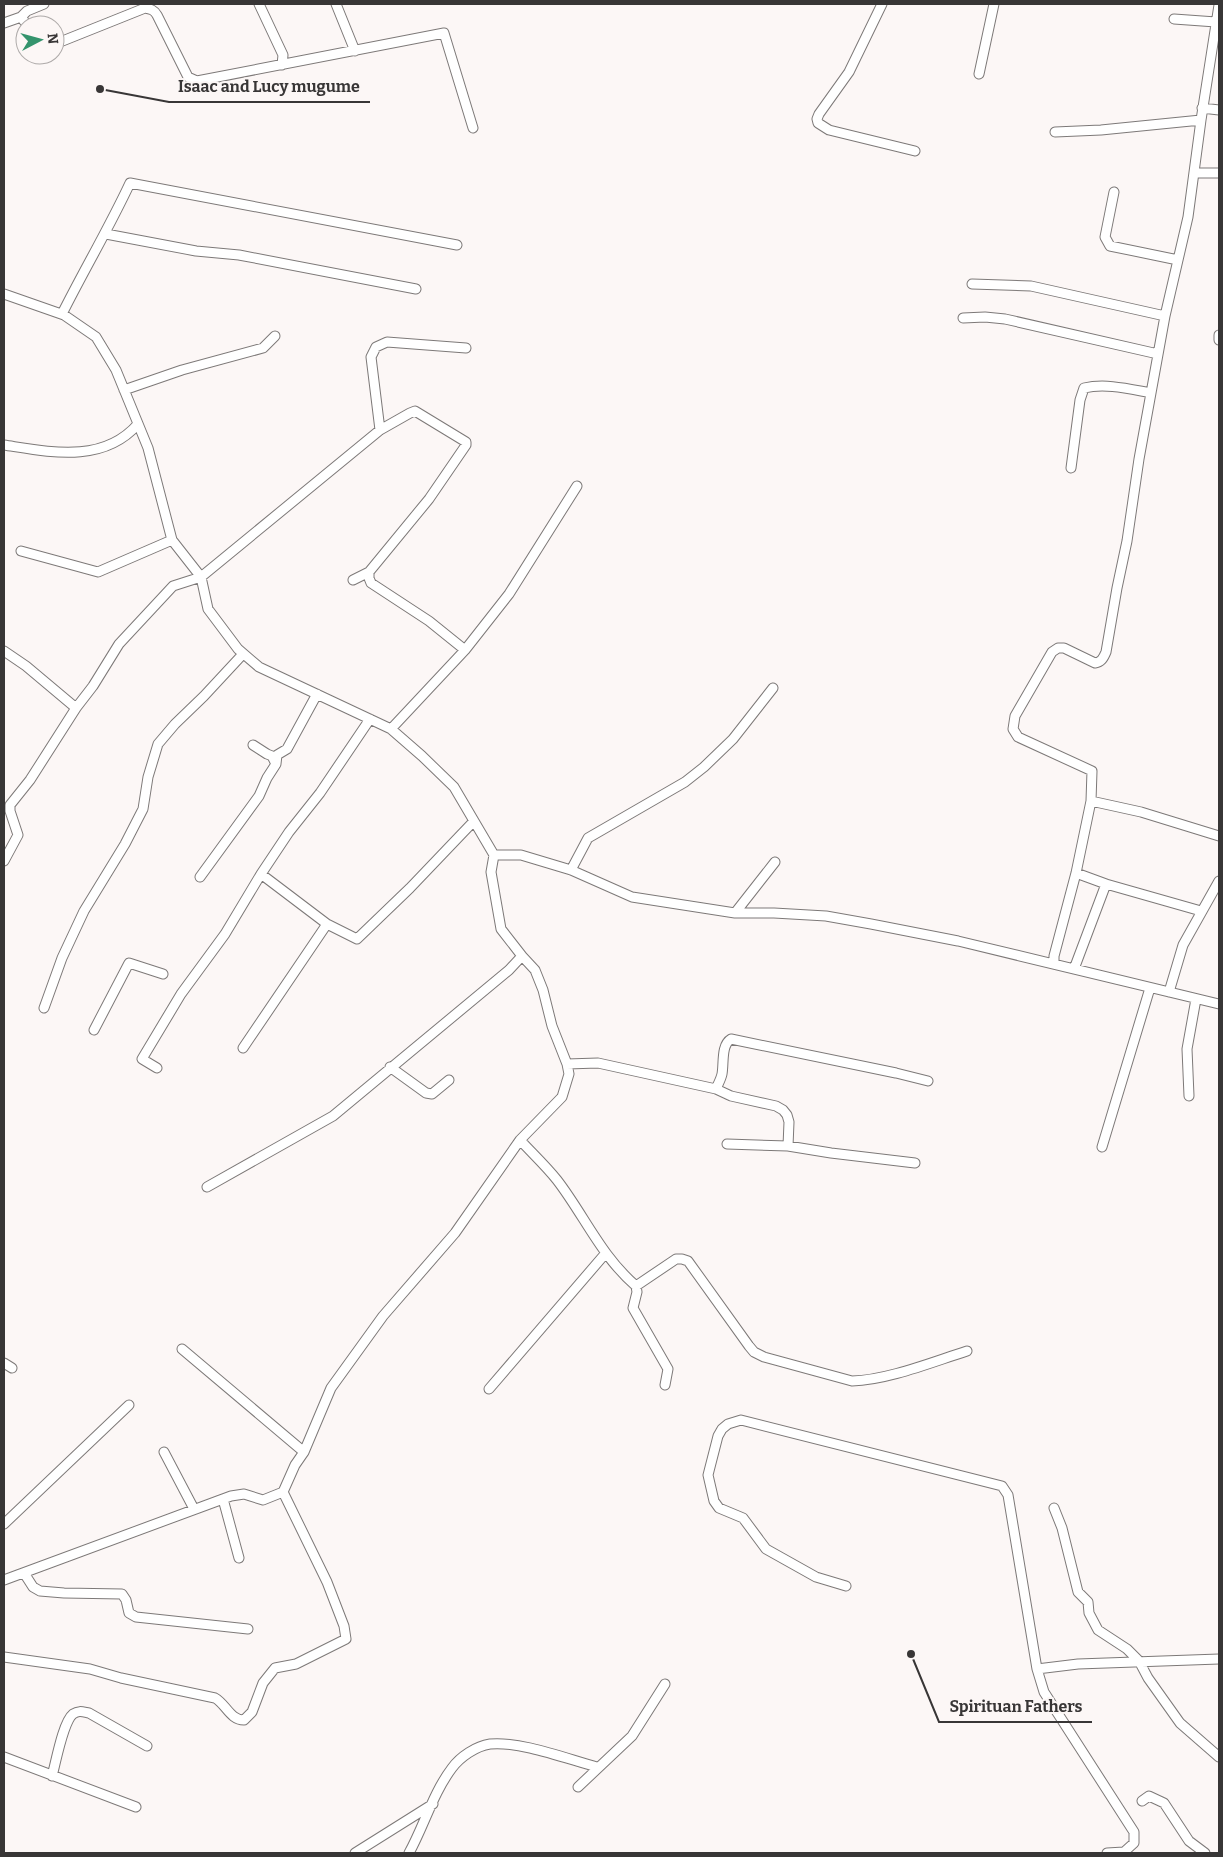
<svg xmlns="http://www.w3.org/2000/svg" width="1223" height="1857" viewBox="0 0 1223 1857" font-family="Bitter,serif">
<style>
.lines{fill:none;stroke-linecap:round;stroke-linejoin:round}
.minor-casing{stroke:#7d7978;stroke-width:11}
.minor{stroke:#fff;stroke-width:9}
.leader{fill:none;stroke:#383636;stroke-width:2}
.callout-dot{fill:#383636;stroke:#fcf7f6;stroke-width:2}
.callout-label{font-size:16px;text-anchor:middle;font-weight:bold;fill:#383636;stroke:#fcf7f6;stroke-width:4;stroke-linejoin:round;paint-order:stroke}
</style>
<rect width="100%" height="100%" fill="#fcf7f6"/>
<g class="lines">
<defs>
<path id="minor" d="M 259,4 L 283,55 L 282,65
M 336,4 L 355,51
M 882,4 L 849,72 L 819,114 L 817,119 L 818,123 L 829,130 L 915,151
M 1219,5 L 1201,120 L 1188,217 L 1165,316 L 1139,459 L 1127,541 L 1117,588 L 1106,652 C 1103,659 1101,662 1095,663 L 1064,648 L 1058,648 L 1052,652 L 1015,716 L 1013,729 L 1018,737 L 1092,771 L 1091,801 L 1141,812 L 1219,836
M 21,17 L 27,11 L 44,4
M 1174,19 L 1216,22
M 4,23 L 21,17 L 27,25
M 55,44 L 145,8 C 151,9 154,10 157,15 L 188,77 L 197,81 L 444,33 L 473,128
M 979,74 L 994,4
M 1202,108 L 1219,110
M 1055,132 L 1101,130 L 1201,120
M 1194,173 L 1219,173
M 1114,192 L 1105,237 L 1110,246 L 1178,260
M 106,234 L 196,251 L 239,255 L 416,289
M 972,284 L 1031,286 L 1165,316
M 4,294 L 64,315 L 96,337 L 116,370 L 148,448 L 172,540 L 201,577 L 208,609 L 238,649 L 259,667 L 391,729 L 422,756 L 454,787 L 494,855 L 491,872 L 501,929 L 522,956 L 509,970 L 333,1116 L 207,1187
M 62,314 C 84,270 109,228 130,183 L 457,245
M 963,318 L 985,317 L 1005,319 L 1158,354
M 1219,340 L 1219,335
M 124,390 L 182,370 L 263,348 L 275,336
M 380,430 L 371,357 L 376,347 L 387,342 L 466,348
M 4,445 C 50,452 103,464 138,424
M 1071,468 L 1080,400 L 1084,388 C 1106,383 1129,389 1151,393
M 21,551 L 98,572 L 172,540
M 353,580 L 369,572
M 4,651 L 26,666 L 76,708
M 391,729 L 465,650 L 509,594 L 577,486
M 253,745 L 267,754 L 272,756 L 276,764 L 277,755 L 287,749 L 317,694
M 494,855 L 521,855 L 571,870 L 632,897 L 735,913 L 774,913 L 826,916 L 871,924 L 958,941 L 1219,1004
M 4,861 L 18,835 L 10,811 L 10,805 L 30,780 L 76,708 L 93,686 L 119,644 L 173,586 L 201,577 L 380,430 L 410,413 L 415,411 L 466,442 L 466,445 L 429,499 L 369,572 L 369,578 L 371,583 L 429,621 L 465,650
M 571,870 L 588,838 L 685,782 L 704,767 L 733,739 L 773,688
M 1076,873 L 1106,884
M 261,874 L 327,924 L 357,939 L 410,888 L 474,821
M 200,877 L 259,796 L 267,778 L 276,764
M 735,913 L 775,862
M 1054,964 L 1054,956 L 1076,873 L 1091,801
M 1074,969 L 1106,884 L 1201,911
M 1169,992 L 1183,945 L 1219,881
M 44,1008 L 62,958 L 84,911 L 125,844 L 143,809 L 148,777 L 158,744 L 175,724 L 204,696 L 243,654
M 94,1030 L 129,963 L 163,974
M 243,1048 L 327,924
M 567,1064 L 598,1063 L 716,1089 L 731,1096 L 776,1106 L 783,1110 L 787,1115 L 789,1122 L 788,1146 L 831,1153 L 915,1163
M 390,1067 L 426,1093 L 432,1094 L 449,1080
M 157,1068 L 142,1059 L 181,994 L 225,934 L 261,874 L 289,832 L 320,793 L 370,719
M 716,1089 C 718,1084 721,1079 722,1074 C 724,1063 721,1045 731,1039 L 896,1073 L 928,1081
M 1189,1096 L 1187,1049 L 1196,999
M 520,1140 C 532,1153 546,1166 557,1180 C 584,1215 601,1256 636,1286 L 676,1259 L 682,1259 L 688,1261 L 749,1346 L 754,1352 L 764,1357 L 852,1381 C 888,1380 932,1362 967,1351
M 727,1144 L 788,1146
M 1102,1147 L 1150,988
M 636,1286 L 637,1292 L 633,1308 L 668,1369 L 665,1385
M 182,1349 L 304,1452
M 4,1363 L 12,1368
M 489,1389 L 605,1254
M 164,1452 L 194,1509
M 223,1499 L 239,1558
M 1054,1508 L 1062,1528 L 1078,1592 L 1088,1602 L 1089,1613 L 1098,1630 L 1127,1649 L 1139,1661 L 1148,1678 L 1180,1723 L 1219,1757
M 4,1524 L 129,1405
M 24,1573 L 33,1587 L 40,1591 L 64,1593 L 122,1594 L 126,1600 L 129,1613 L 136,1617 L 248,1629
M 4,1580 L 231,1496 L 244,1494 L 263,1500 L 283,1492 L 295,1465 L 304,1452 L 331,1388 L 383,1316 L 455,1233 L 520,1140 L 562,1097 L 569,1074 L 567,1064 L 552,1026 L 543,990 L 535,970 L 522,956
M 846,1586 L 816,1577 L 766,1549 L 743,1518 L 719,1508 L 714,1501 L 708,1475 L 718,1436 L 722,1429 L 728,1424 L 741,1420 L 1002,1486 L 1008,1495 L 1037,1669 L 1044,1692 L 1134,1832 L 1134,1843 L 1124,1852 L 1107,1853
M 4,1657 L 90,1669 L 121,1678 L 215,1698 C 226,1704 230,1720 244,1720 L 252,1712 L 263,1683 L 275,1668 L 296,1664 L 346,1639 L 344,1626 L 327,1582 L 283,1492
M 1037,1669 L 1078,1664 L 1219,1659
M 4,1757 L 136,1807
M 52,1776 C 56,1762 63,1722 73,1714 C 79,1710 83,1712 89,1713 L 147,1746
M 578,1787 L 632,1736 L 665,1684
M 1142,1801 L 1149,1796 L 1164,1803 L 1189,1841 L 1205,1853
M 355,1853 L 433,1804
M 409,1853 C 424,1826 433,1793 452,1768 C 460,1757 476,1746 490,1744 C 521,1741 567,1759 597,1767"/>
</defs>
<!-- minor casing -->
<use href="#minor" class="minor-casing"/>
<!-- minor -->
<use href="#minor" class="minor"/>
</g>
<!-- callouts -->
<path class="leader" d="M100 89L169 102H370M911 1654L939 1722H1092"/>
<g class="callout-dot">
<circle cx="100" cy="89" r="5"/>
<circle cx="911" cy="1654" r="5"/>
</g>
<g class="callout-label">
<text x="269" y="92">Isaac and Lucy mugume</text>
<text x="1016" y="1712">Spirituan Fathers</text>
</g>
<!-- border -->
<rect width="1223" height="1857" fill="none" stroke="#383636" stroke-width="10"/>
<!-- north arrow -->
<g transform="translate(40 40) rotate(84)"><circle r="24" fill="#fcf7f6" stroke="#aeaaa9"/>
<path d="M0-4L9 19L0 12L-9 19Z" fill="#34946d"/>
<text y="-8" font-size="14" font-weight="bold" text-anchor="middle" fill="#383636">N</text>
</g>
</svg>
